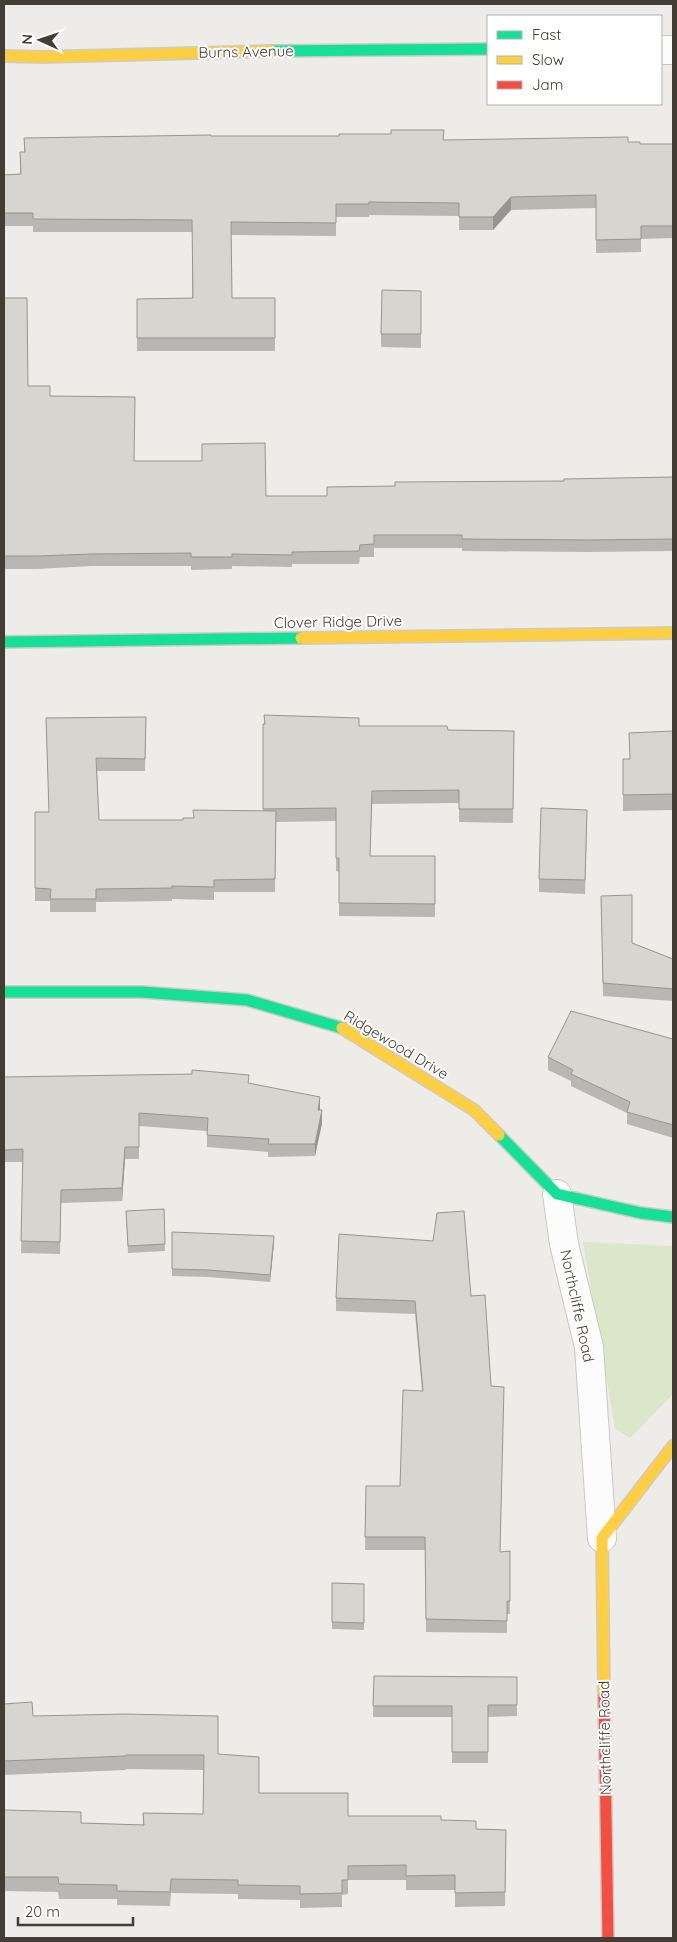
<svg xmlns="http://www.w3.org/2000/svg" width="677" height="1942" viewBox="0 0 677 1942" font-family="Quicksand,sans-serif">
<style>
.green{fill:#dce6c9}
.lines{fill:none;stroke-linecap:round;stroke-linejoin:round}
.street-casing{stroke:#cac8c4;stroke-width:30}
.fast-casing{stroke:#cfcbc2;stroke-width:14}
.slow-casing{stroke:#cfcbc2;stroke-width:14}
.jam-casing{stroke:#cfcbc2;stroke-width:14}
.street{stroke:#fcfcfc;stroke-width:28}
.fast{stroke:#16e098;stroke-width:11}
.slow{stroke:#ffcf43;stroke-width:11}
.jam{stroke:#f24e42;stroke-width:11}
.wall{fill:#b9b7b3}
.shaded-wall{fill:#969592}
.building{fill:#d7d5d0;stroke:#969592}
.labels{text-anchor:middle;stroke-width:4;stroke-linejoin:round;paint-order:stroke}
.street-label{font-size:15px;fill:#423d35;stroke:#fff}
</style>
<rect width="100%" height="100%" fill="#eeece8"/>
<!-- green -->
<path class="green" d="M 583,1242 L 673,1246 L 673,1394 L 630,1438 L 615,1428 Z"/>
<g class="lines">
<defs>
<path id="street" d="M 661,50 L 673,50
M 557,1194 L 564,1244 L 589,1347 L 602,1538"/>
<path id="fast" d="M 272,51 L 488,49
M 4,642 L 301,638
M 4,992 L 142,992 L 247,1000 L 342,1028
M 499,1135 L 557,1194 L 641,1213 L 673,1217"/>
<path id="slow" d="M 4,56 L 42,57 L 272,51
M 301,638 L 673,633
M 342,1028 L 474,1110 L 499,1135
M 604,1696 L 602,1538 L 673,1446"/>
<path id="jam" d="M 604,1696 L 608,1938"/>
</defs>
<!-- street casing -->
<use href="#street" class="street-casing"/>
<!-- fast casing -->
<use href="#fast" class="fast-casing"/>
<!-- slow casing -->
<use href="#slow" class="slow-casing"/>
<!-- jam casing -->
<use href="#jam" class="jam-casing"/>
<!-- street -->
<use href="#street" class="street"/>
<!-- fast -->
<use href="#fast" class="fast"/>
<!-- slow -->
<use href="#slow" class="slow"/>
<!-- jam -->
<use href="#jam" class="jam"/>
</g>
<!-- wall -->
<path class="wall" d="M 211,136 L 443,140 L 628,142 L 640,144 L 673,144 L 673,238 L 641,239 L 641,252 L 596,253 L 596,208 L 511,210 L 493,230 L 459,230 L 459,216 L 369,215 L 369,217 L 336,217 L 336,236 L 231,235 L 232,298 L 275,298 L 275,351 L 137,351 L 137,299 L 192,298 L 192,232 L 33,232 L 33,226 L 4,226 L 4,175 L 20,174 L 20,152 L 24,152 L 24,138 Z
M 421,291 L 421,348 L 381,347 L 381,334 Z
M 4,298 L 28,386 L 50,396 L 134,461 L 266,496 L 327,496 L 395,486 L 564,481 L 673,477 L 673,551 L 588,552 L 462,551 L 462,548 L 374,548 L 374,557 L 360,557 L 359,564 L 292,564 L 292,567 L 232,566 L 232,569 L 191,570 L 191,566 L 92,566 L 37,569 L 4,569 Z
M 264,715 L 359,726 L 448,730 L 514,731 L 513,823 L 459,822 L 459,803 L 372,804 L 370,856 L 435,856 L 435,917 L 339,916 L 339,872 L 336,871 L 336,821 L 276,822 L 275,892 L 214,892 L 214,900 L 172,899 L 172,901 L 96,902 L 96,912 L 50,912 L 50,901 L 35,901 L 35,812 L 49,812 L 46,718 L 146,717 L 145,771 L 97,771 L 99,820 L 183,820 L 263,811 L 263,724 L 264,724 Z
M 673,731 L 673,810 L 623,811 L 623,759 L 629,759 Z
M 587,823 L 585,894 L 539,892 L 539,879 Z
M 601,896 L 632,943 L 673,959 L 673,1001 L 603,996 Z
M 673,1039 L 673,1138 L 627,1124 L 627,1113 L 571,1086 L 571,1081 L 548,1070 L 548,1057 Z
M 4,1077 L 249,1083 L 320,1110 L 322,1123 L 315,1156 L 268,1157 L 268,1152 L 207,1147 L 207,1131 L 139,1126 L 139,1159 L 125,1159 L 122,1201 L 61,1203 L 60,1254 L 21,1253 L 23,1162 L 4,1162 Z
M 164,1209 L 165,1251 L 128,1253 L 126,1211 Z
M 172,1232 L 274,1243 L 270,1282 L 208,1277 L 172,1276 Z
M 471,1296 L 500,1552 L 510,1551 L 510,1614 L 507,1614 L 507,1633 L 426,1632 L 425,1550 L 365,1550 L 366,1486 L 400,1486 L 422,1391 L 415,1314 L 336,1311 L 336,1298 Z
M 332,1583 L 364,1584 L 364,1630 L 332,1629 Z
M 374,1676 L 517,1677 L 517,1716 L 488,1717 L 488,1763 L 452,1763 L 452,1717 L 373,1717 Z
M 4,1704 L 33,1716 L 218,1754 L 259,1793 L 348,1816 L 441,1820 L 476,1829 L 506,1830 L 505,1906 L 455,1907 L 455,1890 L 406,1890 L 406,1880 L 348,1880 L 348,1894 L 342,1895 L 342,1907 L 300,1908 L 300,1900 L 238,1899 L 238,1894 L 171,1893 L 170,1906 L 117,1905 L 117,1899 L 59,1899 L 58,1892 L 4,1891 L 4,1810 L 81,1823 L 143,1825 L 143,1813 L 203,1814 L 203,1770 L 126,1769 L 126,1770 L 4,1775 Z"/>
<!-- shaded-wall -->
<path class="shaded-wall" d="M 511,197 L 511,210 L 493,230 L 493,217 Z
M 320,1097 L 320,1110 L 318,1122 L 318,1110 Z
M 322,1110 L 322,1123 L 315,1156 L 315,1144 Z
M 125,1147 L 125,1159 L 122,1201 L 122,1188 Z
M 274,1236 L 274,1243 L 270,1282 L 270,1275 Z"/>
<!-- building -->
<path class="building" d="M 391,130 L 444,130 L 443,140 L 628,137 L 628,142 L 640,142 L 640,144 L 673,144 L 673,226 L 641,226 L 641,239 L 596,240 L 596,195 L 511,197 L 493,217 L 459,217 L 459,203 L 369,202 L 369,204 L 336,204 L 336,223 L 231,222 L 232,298 L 275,298 L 275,338 L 137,338 L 137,299 L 193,298 L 192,220 L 33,219 L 33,213 L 4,213 L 4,175 L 21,174 L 20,152 L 25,152 L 24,138 L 211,135 L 211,136 L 339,136 L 339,134 L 391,134 Z
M 382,290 L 421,291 L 421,334 L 381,334 Z
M 4,298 L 27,298 L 28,386 L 50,386 L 50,396 L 135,397 L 134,461 L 202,461 L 202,444 L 265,443 L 266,496 L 327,496 L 327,487 L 395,486 L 395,482 L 564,481 L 564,479 L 673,477 L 673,539 L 588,540 L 462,539 L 462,535 L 374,535 L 374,544 L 360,545 L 359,551 L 292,552 L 292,555 L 232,554 L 232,557 L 191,557 L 191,553 L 92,554 L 37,556 L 4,556 Z
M 264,715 L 359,718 L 359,726 L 447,726 L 448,730 L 514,731 L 513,809 L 459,809 L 459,790 L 372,791 L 370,856 L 435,856 L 435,904 L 339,903 L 339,858 L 336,858 L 336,808 L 263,809 L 263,724 L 265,724 Z
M 146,717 L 145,759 L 96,758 L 99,820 L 183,820 L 183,818 L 194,818 L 193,810 L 276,811 L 275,879 L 214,880 L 214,887 L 172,886 L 172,888 L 96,889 L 96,899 L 50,899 L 51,889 L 35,888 L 35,812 L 49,812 L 46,718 Z
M 673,731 L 673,794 L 623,795 L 623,759 L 630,759 L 629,733 Z
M 541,808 L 587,810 L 585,880 L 539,879 Z
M 632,895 L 632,943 L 673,959 L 673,989 L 603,983 L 601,896 Z
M 571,1011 L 673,1039 L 673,1125 L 627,1112 L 630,1102 L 571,1074 L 573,1070 L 548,1057 Z
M 192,1070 L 249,1075 L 248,1083 L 320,1097 L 318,1110 L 322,1110 L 315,1144 L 268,1144 L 269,1139 L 207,1135 L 208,1118 L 139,1113 L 139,1147 L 125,1147 L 122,1188 L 61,1190 L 60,1242 L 21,1241 L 23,1149 L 4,1150 L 4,1077 L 192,1074 Z
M 164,1209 L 165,1244 L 128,1246 L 126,1211 Z
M 464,1211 L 471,1296 L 485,1295 L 491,1386 L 504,1387 L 500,1552 L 510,1551 L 510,1601 L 507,1601 L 507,1621 L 426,1619 L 425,1537 L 365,1537 L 366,1486 L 400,1486 L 403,1390 L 423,1391 L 415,1301 L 336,1298 L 339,1234 L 433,1241 L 437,1213 Z
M 172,1232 L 274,1236 L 270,1275 L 208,1270 L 172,1269 Z
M 332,1583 L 364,1584 L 364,1623 L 332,1622 Z
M 374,1676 L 517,1677 L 517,1705 L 488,1705 L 488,1752 L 452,1752 L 452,1706 L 373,1706 Z
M 32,1702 L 33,1716 L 125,1714 L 218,1716 L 218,1754 L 259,1757 L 259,1793 L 348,1793 L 348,1816 L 441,1816 L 441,1820 L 476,1821 L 476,1829 L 506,1830 L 505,1892 L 455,1893 L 455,1875 L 406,1876 L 406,1865 L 348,1866 L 348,1880 L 342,1880 L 342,1893 L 300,1894 L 300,1886 L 238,1885 L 238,1880 L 171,1879 L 170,1892 L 117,1891 L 117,1885 L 59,1884 L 58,1877 L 4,1877 L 4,1810 L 81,1812 L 81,1823 L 144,1825 L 143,1813 L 203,1814 L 204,1755 L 126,1755 L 126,1756 L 4,1761 L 4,1704 Z"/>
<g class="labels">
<!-- street labels -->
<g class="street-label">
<text transform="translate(246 52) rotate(-1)" y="5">Burns Avenue</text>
<text transform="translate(338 622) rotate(-1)" y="5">Clover Ridge Drive</text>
<text transform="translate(396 1045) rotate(31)" y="5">Ridgewood Drive</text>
<text transform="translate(577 1306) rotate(78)" y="5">Northcliffe Road</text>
<text transform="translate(605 1738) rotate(-91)" y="5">Northcliffe Road</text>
</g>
</g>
<!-- border -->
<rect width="677" height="1942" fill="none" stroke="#423d35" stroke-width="10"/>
<!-- legend -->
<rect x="487" y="15" width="175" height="90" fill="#ffffff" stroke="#b3b1ae"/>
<rect x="497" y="31" width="25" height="8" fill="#16e098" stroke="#b3b1ae"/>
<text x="532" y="40" font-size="15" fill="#423d35">Fast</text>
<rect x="497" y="56" width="25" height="8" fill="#ffcf43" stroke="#b3b1ae"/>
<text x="532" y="65" font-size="15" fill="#423d35">Slow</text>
<rect x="497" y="81" width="25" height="8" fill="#f24e42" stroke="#b3b1ae"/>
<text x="532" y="90" font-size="15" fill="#423d35">Jam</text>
<!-- north arrow -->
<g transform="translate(40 40) rotate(273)" stroke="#ffffff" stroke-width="4" paint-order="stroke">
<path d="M0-4L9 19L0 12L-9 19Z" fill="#423d35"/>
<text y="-8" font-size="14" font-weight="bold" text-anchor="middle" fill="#423d35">N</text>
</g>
<!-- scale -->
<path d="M18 1917v8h115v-8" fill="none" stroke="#423d35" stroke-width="2.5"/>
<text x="25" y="1917" font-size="15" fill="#423d35" stroke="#ffffff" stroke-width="4" paint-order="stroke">20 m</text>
</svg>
